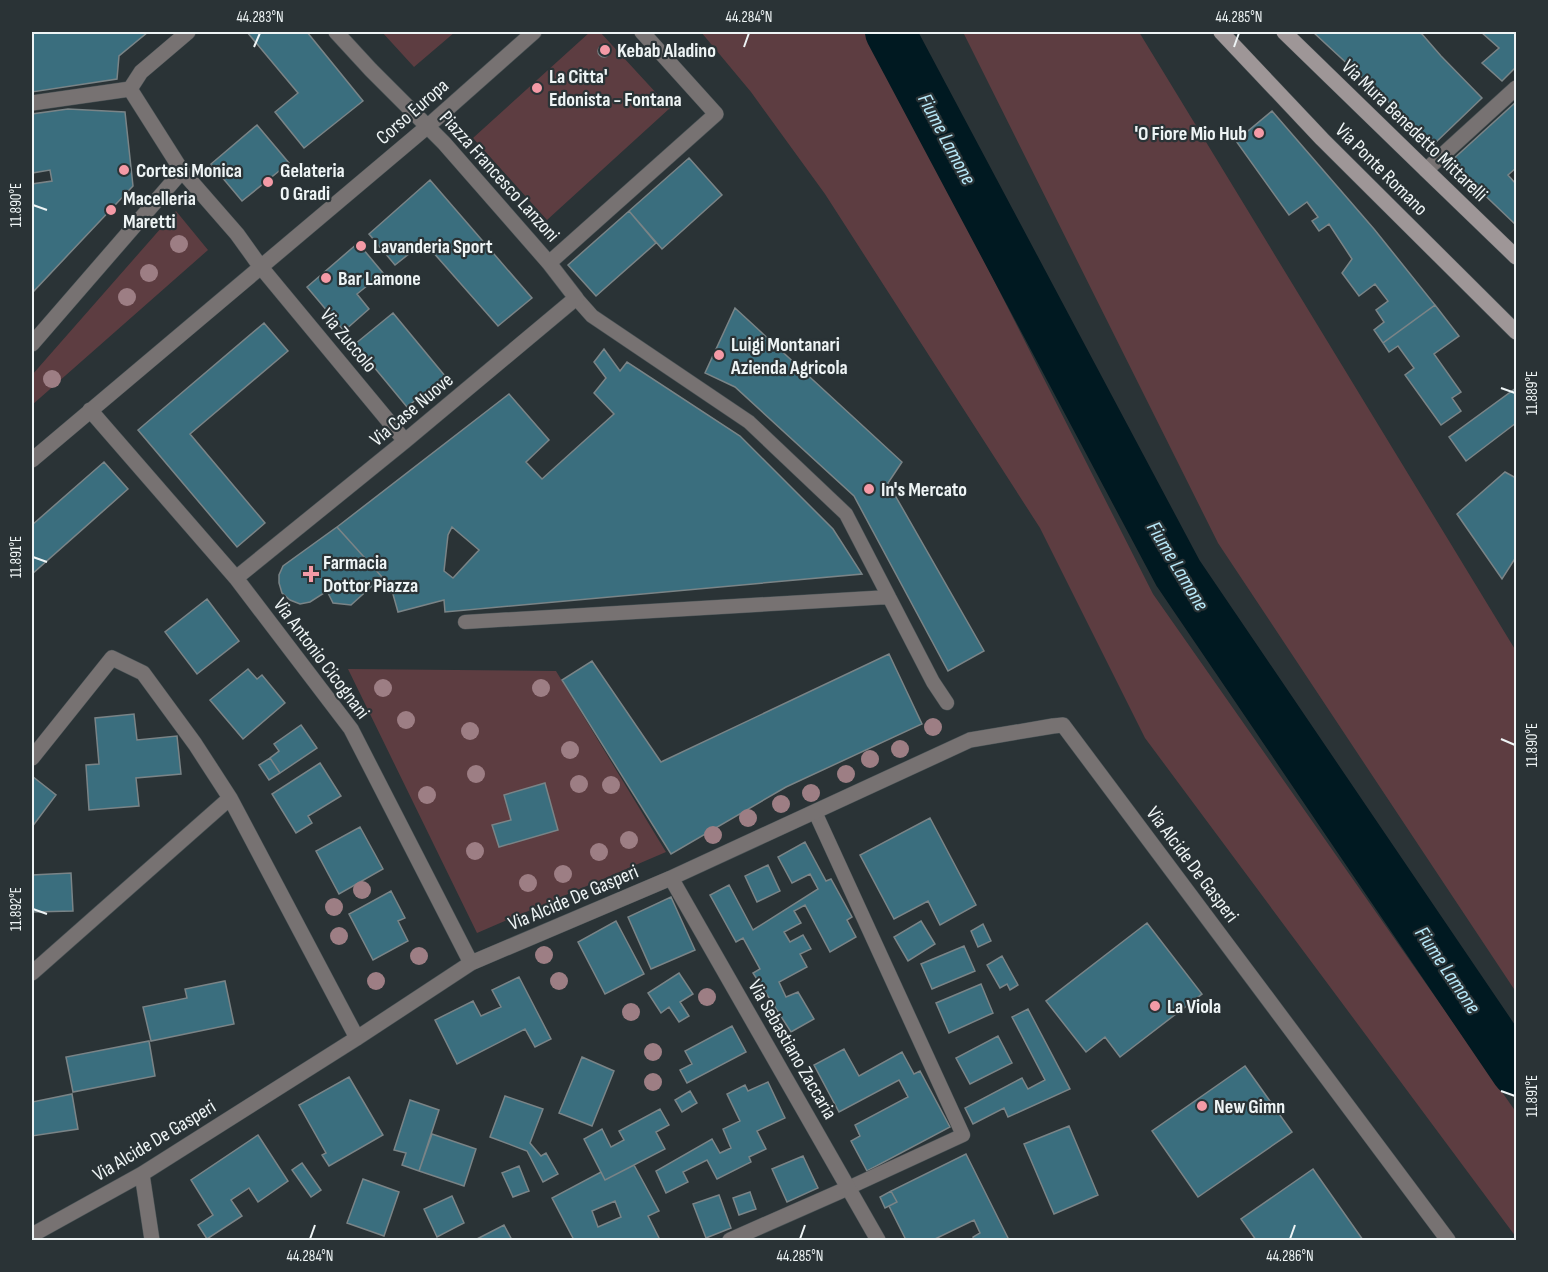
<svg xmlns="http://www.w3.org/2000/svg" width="1548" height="1272" viewBox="0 0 1548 1272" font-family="'Sofia Sans Condensed',sans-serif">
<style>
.green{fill:#5d3d41}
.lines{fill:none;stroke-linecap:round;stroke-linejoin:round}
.river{stroke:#001921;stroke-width:50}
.building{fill:#3a6e7e;stroke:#7a8487;stroke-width:1.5;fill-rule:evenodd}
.lane-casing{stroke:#495255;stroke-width:15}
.street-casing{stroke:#495255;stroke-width:16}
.secondary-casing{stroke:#495255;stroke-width:16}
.lane{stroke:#777272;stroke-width:14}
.street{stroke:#777272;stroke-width:15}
.secondary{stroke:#9e9697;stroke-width:15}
.tree{fill:#9d7e84}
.ticks{fill:none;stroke:#eef4f5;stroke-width:2}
.poi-dot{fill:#f49aa6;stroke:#2a3336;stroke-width:2}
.labels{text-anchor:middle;stroke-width:4.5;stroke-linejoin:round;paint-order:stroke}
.poi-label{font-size:20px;font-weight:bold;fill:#eef4f5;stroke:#2a3336;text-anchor:start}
.street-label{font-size:20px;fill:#eef4f5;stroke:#2a3336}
.water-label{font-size:21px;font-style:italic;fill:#b8e9f9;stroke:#2a3336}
.neatline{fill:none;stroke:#eef4f5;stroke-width:2}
.ticks-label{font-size:15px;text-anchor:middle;fill:#eef4f5}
</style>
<rect width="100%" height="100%" fill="#2a3336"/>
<!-- green -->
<path class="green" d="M 382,32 L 455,32 L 414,67 Z
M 590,32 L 600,32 L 670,108 L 547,220 L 473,138 Z
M 701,32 L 868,32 L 1153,594 L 1516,1112 L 1516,1237 L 1145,738 L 1040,528 L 825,194 L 751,92 Z
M 963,32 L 1139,32 L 1516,651 L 1516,992 L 1218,543 Z
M 176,211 L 208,250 L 32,405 L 32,375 Z
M 348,669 L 556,671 L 666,852 L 477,933 Z"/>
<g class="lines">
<!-- river -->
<path class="river" d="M 890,32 L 1178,573 L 1516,1071"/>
</g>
<!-- building -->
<path class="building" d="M 32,32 L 148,32 L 119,56 L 117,79 L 32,92 Z
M 247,32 L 307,32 L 363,101 L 304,148 L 275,112 L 298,93 Z
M 1313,32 L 1418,32 L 1422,34 L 1441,56 L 1482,98 L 1434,144 Z
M 1481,32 L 1516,32 L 1516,67 L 1502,81 L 1482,63 L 1499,48 Z
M598 51a6 6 0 1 1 12 0a6 6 0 1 1-12 0Z
M 1516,102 L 1516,168 L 1508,175 L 1516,184 L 1516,225 L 1450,162 Z
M 68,109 L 125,112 L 133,186 L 32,293 L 32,184 L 52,181 L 50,170 L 32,173 L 32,114 Z
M 1272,111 L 1374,229 L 1435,305 L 1383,343 L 1374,330 L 1384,322 L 1376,310 L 1388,301 L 1375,284 L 1359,296 L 1342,273 L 1352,259 L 1329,224 L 1319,231 L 1312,221 L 1318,217 L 1307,202 L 1289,215 L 1236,141 Z
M 257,125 L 289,163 L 242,201 L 211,164 Z
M 689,158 L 722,195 L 662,249 L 629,211 Z
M 430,180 L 532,298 L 498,326 L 424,242 L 395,265 L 369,234 Z
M 629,211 L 656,243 L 596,296 L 568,265 Z
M 358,243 L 383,273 L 357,294 L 369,309 L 344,331 L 307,287 Z
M 1435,305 L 1459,336 L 1434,354 L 1461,392 L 1452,398 L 1461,411 L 1441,425 L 1405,375 L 1414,368 L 1398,346 L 1389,352 L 1383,343 Z
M 735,308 L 902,462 L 888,483 L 984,651 L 948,671 L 854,496 L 735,387 L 705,373 Z
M 393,313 L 445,376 L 407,407 L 355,344 Z
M 264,323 L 288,351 L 190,434 L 265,523 L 237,547 L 138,430 Z
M 604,349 L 620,371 L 627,362 L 740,436 L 833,529 L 862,574 L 445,612 L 444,600 L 398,612 L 391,587 L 337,527 L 509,394 L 549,440 L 526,462 L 542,479 L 614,414 L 594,393 L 606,378 L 594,362 ZM 452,527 L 479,550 L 453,578 L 444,571 L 448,535 Z
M 1516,388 L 1516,423 L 1466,461 L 1449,437 Z
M 104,462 L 128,489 L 32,574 L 32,525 Z
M 1505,472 L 1516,478 L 1516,557 L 1502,579 L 1457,514 Z
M 337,527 L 382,577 L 351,605 L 333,603 L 327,591 L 310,602 L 300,604 L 290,600 L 282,593 L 279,583 L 279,575 L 283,566 Z
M 207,599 L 239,641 L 197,674 L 165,632 Z
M 889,654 L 922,724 L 786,787 L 671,854 L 562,680 L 592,661 L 661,762 Z
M 248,669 L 257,679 L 262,675 L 285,703 L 243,739 L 210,700 Z
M 134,714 L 137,740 L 177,736 L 181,774 L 136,778 L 139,806 L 89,810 L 86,765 L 99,764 L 95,718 Z
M 301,725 L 317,748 L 280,773 L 270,758 L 279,751 L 274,744 Z
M 270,758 L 280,773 L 269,780 L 259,765 Z
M 320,763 L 341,796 L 308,816 L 312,823 L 296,833 L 272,794 Z
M 32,776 L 56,795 L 32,827 Z
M 545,783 L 558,830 L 499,847 L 492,825 L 511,820 L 504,795 Z
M 930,818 L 976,905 L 940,925 L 928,901 L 894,919 L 860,855 Z
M 360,827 L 383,869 L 339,894 L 316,851 Z
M 805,842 L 826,881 L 831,879 L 852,917 L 847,920 L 856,937 L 830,952 L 805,905 L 794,911 L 801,923 L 784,932 L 790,942 L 803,935 L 811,949 L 800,954 L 807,967 L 779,982 L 786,997 L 798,992 L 814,1019 L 791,1032 L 753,973 L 760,969 L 743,938 L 736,942 L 710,895 L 729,885 L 753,930 L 818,889 L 810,874 L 792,883 L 778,857 Z
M 768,865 L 780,891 L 757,902 L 745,876 Z
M 71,873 L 73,911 L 32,912 L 32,875 Z
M 391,891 L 405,918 L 398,921 L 408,941 L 373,960 L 349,914 Z
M 671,897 L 695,950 L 651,969 L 628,917 Z
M 616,921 L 644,974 L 605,994 L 578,942 Z
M 921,921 L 935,944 L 908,961 L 894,937 Z
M 1147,923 L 1202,994 L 1120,1057 L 1105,1037 L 1086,1052 L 1046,1001 Z
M 983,924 L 991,941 L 978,947 L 971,931 Z
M 964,946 L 975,971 L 932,989 L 921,964 Z
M 1002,956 L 1018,985 L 1010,990 L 1007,984 L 1000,988 L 987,965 Z
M 679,973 L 693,994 L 680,1002 L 689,1016 L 679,1022 L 669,1007 L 661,1013 L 648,993 Z
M 519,977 L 551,1039 L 535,1047 L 525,1029 L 457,1064 L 435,1020 L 473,1001 L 481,1016 L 501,1007 L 492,990 Z
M 225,981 L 234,1024 L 151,1041 L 143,1007 L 187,998 L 185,989 Z
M 981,984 L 993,1013 L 949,1033 L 936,1003 Z
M 1028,1009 L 1070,1089 L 1008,1117 L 1004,1108 L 973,1124 L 965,1108 L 1022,1078 L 1028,1089 L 1045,1080 L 1012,1017 Z
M 732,1026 L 746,1052 L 687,1083 L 680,1070 L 692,1064 L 685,1051 Z
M 998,1036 L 1012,1063 L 970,1084 L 956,1058 Z
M 149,1041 L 155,1076 L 73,1092 L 66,1057 Z
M 844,1049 L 859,1076 L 902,1052 L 914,1074 L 920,1071 L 950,1127 L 867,1171 L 851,1141 L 860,1136 L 855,1125 L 908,1097 L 899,1080 L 839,1112 L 814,1065 Z
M 582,1057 L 614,1071 L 592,1126 L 559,1113 Z
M 1245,1066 L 1292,1132 L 1198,1197 L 1152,1131 Z
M 349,1077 L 383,1135 L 329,1166 L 322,1155 L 326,1153 L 299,1105 Z
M 768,1082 L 785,1118 L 757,1131 L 766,1149 L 749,1157 L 751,1162 L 717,1179 L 707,1160 L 683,1172 L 688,1182 L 666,1193 L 656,1171 L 712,1139 L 720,1153 L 731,1148 L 723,1129 L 740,1121 L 727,1094 L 745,1085 L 748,1091 Z
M 690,1091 L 697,1103 L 682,1112 L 675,1100 Z
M 72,1094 L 78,1129 L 32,1136 L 32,1102 Z
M 505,1096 L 543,1109 L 530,1143 L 541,1156 L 546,1153 L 558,1174 L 543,1182 L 527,1151 L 490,1137 Z
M 410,1100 L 439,1110 L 419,1171 L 402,1165 L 406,1153 L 394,1150 Z
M 660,1109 L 669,1125 L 656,1132 L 665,1149 L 605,1180 L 584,1139 L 602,1129 L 611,1147 L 624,1140 L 619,1131 Z
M 1069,1126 L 1098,1195 L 1054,1214 L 1024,1144 Z
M 432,1134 L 476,1149 L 464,1186 L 419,1171 Z
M 258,1135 L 288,1181 L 258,1202 L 249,1188 L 231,1200 L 242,1216 L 207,1239 L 198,1225 L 213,1215 L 191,1180 Z
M 966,1154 L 1009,1240 L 974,1240 L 973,1237 L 980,1233 L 974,1220 L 933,1240 L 906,1240 L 889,1206 L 897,1202 L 891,1191 Z
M 803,1156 L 818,1188 L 787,1202 L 772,1169 Z
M 302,1163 L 321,1190 L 311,1197 L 292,1170 Z
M 634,1165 L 659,1211 L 648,1216 L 660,1240 L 574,1240 L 552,1198 L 601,1172 L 605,1180 ZM 615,1201 L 621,1217 L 598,1227 L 592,1211 Z
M 519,1166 L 529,1191 L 513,1197 L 502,1173 Z
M 1313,1169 L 1363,1240 L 1256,1240 L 1241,1219 Z
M 363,1179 L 399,1192 L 384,1236 L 347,1223 Z
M 891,1191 L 897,1202 L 885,1208 L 880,1197 Z
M 750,1192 L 756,1209 L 739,1215 L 733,1198 Z
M 719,1195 L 731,1228 L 706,1238 L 693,1204 Z
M 452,1196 L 464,1223 L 437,1237 L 424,1209 Z
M 504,1225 L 512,1240 L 475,1240 Z"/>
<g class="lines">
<defs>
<path id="lane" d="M 576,298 L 592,316 L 749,422 L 846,514 L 933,682 L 947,703
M 465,622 L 889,597
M 815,812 L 963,1135 L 848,1188"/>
<path id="street" d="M 130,89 L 182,171 L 237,234 L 260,266 L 405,441
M 130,89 L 141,72 L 188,32
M 32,103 L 130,89
M 1426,170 L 1516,88
M 549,263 L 716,114 L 642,32
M 32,344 L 182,171
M 90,410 L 236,578 L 351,729 L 471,963
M 32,460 L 428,126 L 534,32
M 236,578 L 405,441 L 576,298 L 549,263 L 444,143 L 371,70 L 336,32
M 32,758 L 112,658 L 143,673 L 195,744 L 230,798
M 671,878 L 878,1240
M 32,973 L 230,798 L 357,1038
M 142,1174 L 152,1240
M 32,1235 L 142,1174 L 357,1038 L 471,963 L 671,878 L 970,740 L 1053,726 L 1063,725 L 1448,1240
M 730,1240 L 848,1188"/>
<path id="secondary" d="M 1221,32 L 1322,139 L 1516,332
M 1284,32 L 1426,170 L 1516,257"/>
</defs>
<!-- lane casing -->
<use href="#lane" class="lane-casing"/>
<!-- street casing -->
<use href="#street" class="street-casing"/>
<!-- secondary casing -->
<use href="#secondary" class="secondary-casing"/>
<!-- lane -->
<use href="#lane" class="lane"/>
<!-- street -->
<use href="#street" class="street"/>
<!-- secondary -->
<use href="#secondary" class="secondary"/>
</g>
<!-- trees -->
<g class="tree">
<circle cx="179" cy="244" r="9"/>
<circle cx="149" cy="273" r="9"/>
<circle cx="127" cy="297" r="9"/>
<circle cx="52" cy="379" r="9"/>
<circle cx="383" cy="688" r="9"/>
<circle cx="541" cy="688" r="9"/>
<circle cx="406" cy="720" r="9"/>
<circle cx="933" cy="727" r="9"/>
<circle cx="470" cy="731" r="9"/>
<circle cx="900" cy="749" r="9"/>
<circle cx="570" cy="750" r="9"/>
<circle cx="870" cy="759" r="9"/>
<circle cx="476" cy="774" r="9"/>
<circle cx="846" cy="774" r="9"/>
<circle cx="579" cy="784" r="9"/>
<circle cx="611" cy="785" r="9"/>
<circle cx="811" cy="793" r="9"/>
<circle cx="427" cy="795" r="9"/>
<circle cx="781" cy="804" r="9"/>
<circle cx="748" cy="818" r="9"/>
<circle cx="713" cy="835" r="9"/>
<circle cx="629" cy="840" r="9"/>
<circle cx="475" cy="851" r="9"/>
<circle cx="599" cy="852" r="9"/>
<circle cx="563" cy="874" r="9"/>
<circle cx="528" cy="883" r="9"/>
<circle cx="362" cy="890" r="9"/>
<circle cx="334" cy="907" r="9"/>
<circle cx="339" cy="936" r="9"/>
<circle cx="544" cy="955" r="9"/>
<circle cx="419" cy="956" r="9"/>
<circle cx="376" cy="981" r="9"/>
<circle cx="559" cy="981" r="9"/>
<circle cx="707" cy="997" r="9"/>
<circle cx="631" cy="1012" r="9"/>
<circle cx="653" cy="1052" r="9"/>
<circle cx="653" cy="1082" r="9"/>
</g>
<!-- ticks -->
<path class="ticks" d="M 254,47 L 260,33M 744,47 L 749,33M 1234,47 L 1239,33M 33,205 L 47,210M 1501,388 L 1515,393M 33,557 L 47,562M 1501,739 L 1515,745M 33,909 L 47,914M 1501,1091 L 1515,1096M 310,1239 L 315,1225M 800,1239 L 805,1225M 1290,1239 L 1295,1225"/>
<!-- markers -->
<g class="poi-dot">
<circle cx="605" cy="50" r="6"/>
<circle cx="537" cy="88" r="6"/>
<circle cx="1259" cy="133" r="6"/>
<circle cx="124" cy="170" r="6"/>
<circle cx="268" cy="182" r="6"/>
<circle cx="111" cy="210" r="6"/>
<circle cx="361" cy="246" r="6"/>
<circle cx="326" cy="278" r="6"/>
<circle cx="719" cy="355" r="6"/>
<circle cx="869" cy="489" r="6"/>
<path d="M308 565h6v6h6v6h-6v6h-6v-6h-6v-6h6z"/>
<circle cx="1155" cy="1006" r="6"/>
<circle cx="1202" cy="1106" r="6"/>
</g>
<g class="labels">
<!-- poi labels -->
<g class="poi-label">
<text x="617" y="57">Kebab Aladino</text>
<text x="549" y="83">La Citta'<tspan x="549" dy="23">Edonista - Fontana</tspan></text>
<text x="1247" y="140" text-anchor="end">'O Fiore Mio Hub</text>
<text x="136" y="177">Cortesi Monica</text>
<text x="280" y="177">Gelateria<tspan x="280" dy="23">0 Gradi</tspan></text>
<text x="123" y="205">Macelleria<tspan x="123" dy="23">Maretti</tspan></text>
<text x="373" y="253">Lavanderia Sport</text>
<text x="338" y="285">Bar Lamone</text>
<text x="731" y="351">Luigi Montanari<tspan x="731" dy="23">Azienda Agricola</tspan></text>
<text x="881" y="496">In's Mercato</text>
<text x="323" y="569">Farmacia<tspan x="323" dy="23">Dottor Piazza</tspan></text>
<text x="1167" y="1013">La Viola</text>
<text x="1214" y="1113">New Gimn</text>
</g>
<!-- street labels -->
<g class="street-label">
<text transform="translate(412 111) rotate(-41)" y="7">Corso Europa</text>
<text transform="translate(1415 130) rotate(44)" y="7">Via Mura Benedetto Mittarelli</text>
<text transform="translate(1382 169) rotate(45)" y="7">Via Ponte Romano</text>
<text transform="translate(500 176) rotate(48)" y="7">Piazza Francesco Lanzoni</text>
<text transform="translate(349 340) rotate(50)" y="7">Via Zuccolo</text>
<text transform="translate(411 409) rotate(-40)" y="7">Via Case Nuove</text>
<text transform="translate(322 658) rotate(53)" y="7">Via Antonio Cicognani</text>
<text transform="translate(1193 864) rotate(53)" y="7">Via Alcide De Gasperi</text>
<text transform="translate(573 897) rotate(-23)" y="7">Via Alcide De Gasperi</text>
<text transform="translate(793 1049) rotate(60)" y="7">Via Sebastiano Zaccaria</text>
<text transform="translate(154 1140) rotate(-31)" y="7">Via Alcide De Gasperi</text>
</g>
<!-- water labels -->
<g class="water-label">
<text transform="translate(947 139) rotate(62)" y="7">Fiume Lamone</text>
<text transform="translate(1178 566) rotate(59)" y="7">Fiume Lamone</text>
<text transform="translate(1448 970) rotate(56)" y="7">Fiume Lamone</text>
</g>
</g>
<!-- border -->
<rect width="1548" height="1272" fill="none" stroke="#2a3336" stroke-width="66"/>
<rect x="33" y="33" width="1482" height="1206" class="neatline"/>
<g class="ticks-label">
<text x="260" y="22">44.283°N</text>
<text x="749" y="22">44.284°N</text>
<text x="1239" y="22">44.285°N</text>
<text transform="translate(16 205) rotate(-90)" y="5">11.890°E</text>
<text transform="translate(1532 393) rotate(-90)" y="5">11.889°E</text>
<text transform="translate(16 557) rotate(-90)" y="5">11.891°E</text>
<text transform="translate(1532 745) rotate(-90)" y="5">11.890°E</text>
<text transform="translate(16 909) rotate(-90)" y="5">11.892°E</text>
<text transform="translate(1532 1096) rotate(-90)" y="5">11.891°E</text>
<text x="310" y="1261">44.284°N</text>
<text x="800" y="1261">44.285°N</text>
<text x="1290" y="1261">44.286°N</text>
</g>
</svg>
